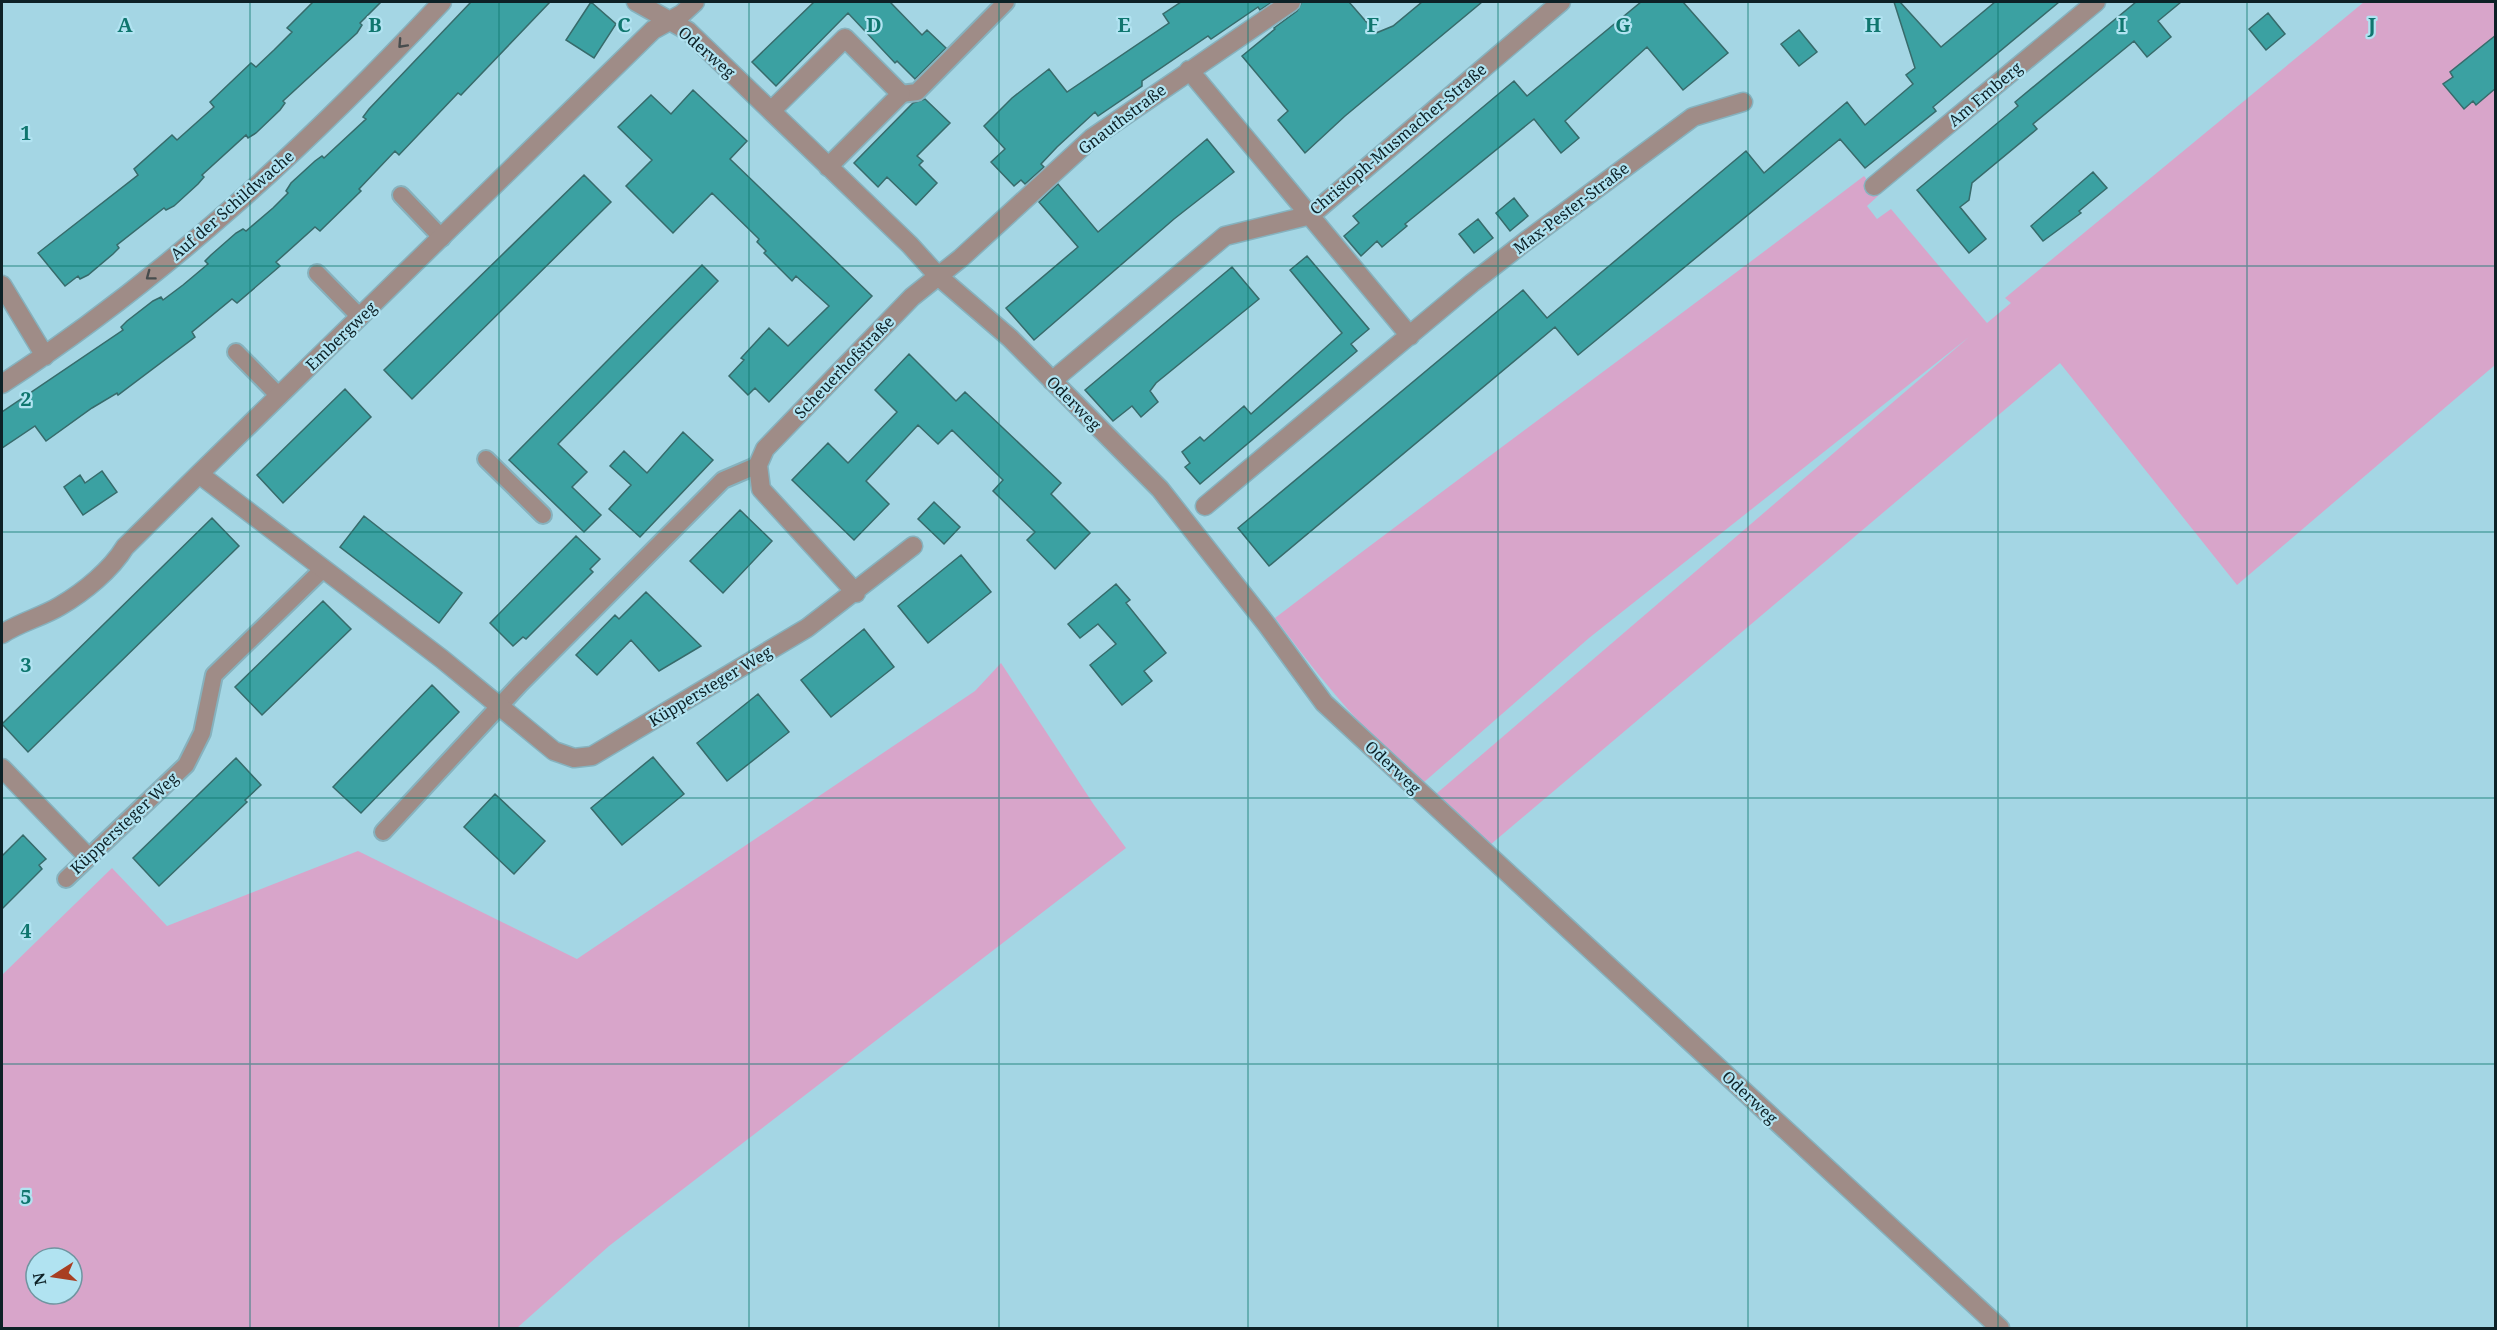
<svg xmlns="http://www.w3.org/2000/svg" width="2497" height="1330" viewBox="0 0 2497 1330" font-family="'Noto Serif',serif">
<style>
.green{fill:#d8a5ca;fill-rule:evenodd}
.building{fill:#3ba1a2;stroke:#376b6b;stroke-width:1.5}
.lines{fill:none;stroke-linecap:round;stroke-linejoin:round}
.lane-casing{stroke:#86b2be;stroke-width:20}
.street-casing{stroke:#86b2be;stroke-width:21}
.lane{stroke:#9f8c87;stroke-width:16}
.street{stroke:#9f8c87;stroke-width:18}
.oneway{stroke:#474c4d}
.grid{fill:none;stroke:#0f766e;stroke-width:1.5;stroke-opacity:0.55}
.labels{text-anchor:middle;stroke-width:4.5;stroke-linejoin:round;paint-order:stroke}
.street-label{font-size:16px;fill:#0d2126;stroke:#b1e3f1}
.grid-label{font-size:20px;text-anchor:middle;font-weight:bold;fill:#0f766e;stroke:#b1e3f1;stroke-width:4.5;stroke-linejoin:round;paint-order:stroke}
</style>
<rect width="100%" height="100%" fill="#a4d6e4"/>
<!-- green -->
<path class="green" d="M 2364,2 L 2495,2 L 2495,365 L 2237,585 L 2060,363 L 1490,845 L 1436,794 L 1969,337 L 1589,638 L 1423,783 C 1362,731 1323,682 1275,618 C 1470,469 1668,325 1864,176 L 1879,195 L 1867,206 L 1877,219 L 1891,209 L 1987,323 L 2011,303 L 2005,298 Z
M 1001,663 L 1094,805 L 1126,848 L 609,1246 L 517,1328 L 2,1328 L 2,975 L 112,868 L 167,926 L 358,851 L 577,959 L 975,691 ZM 36,1258 L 72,1258 L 72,1294 L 36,1294 Z"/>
<!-- building -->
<path class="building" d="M 313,2 L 381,2 L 360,23 L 362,25 L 357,33 L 283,101 L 285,103 L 280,110 L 256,133 L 248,138 L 246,135 L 202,175 L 204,177 L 198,184 L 174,206 L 166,210 L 164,208 L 117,245 L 119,248 L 113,254 L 88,275 L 80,279 L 78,276 L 65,286 L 38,253 L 138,175 L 134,169 L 172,135 L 177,140 L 214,107 L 210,102 L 251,63 L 256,67 L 274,50 L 292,32 L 287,28 Z
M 471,2 L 550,2 L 461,95 L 458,93 L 399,155 L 395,151 L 359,189 L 361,191 L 320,231 L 315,227 L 276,262 L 280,266 L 237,303 L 232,299 L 192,332 L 195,337 L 118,395 L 117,393 L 92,408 L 46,441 L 35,426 L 2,448 L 2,412 L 123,330 L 121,327 L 127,321 L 153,301 L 161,297 L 163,300 L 183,285 L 208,264 L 205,261 L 211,255 L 236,233 L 243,229 L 246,231 L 273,208 L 288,193 L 286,191 L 291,183 L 315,161 L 322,156 L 324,158 L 366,119 L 363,117 L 369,109 Z
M 591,2 L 616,24 L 594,58 L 566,40 Z
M 814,2 L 890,2 L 922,35 L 927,30 L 946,48 L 915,79 L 897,61 L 895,63 L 848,13 L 776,86 L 752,62 Z
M 1181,2 L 1272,2 L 1260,10 L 1258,7 L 1211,39 L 1208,36 L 1142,81 L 1142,86 L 1098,116 L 1095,112 L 1057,147 L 1041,164 L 1044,167 L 1025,184 L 1021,180 L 1014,186 L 991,162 L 1005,149 L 984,126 L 1012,98 L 1049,69 L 1067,92 L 1169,23 L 1163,14 Z
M 1302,2 L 1349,2 L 1376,33 L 1393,26 L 1422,2 L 1482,2 L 1345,116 L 1305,153 L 1278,120 L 1288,111 L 1242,56 L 1275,29 L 1274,28 L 1297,11 Z
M 1641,2 L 1683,2 L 1728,53 L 1683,90 L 1647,47 L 1565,121 L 1579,138 L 1561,153 L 1534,119 L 1405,224 L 1407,226 L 1382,247 L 1377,241 L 1361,256 L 1344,236 L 1359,223 L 1353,216 L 1514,81 L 1527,96 Z
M 1894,2 L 1900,2 L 1941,47 L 1995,2 L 2059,2 L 1933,107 L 1936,111 L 1865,168 L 1840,139 L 1578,355 L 1555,327 L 1269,566 L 1238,528 L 1523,290 L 1547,318 L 1746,151 L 1764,173 L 1847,102 L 1865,125 L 1913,84 L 1906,75 L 1915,68 Z
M 2136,2 L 2181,2 L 2158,21 L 2171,37 L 2147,57 L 2134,41 L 2033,124 L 2037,129 L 1972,183 L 1969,200 L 1960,207 L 1986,239 L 1969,253 L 1917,190 L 2018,106 L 2015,102 Z
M 2268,13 L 2285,34 L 2266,50 L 2249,29 Z
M 1799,30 L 1817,52 L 1799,66 L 1781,44 Z
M 2496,35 L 2496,88 L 2476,105 L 2473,101 L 2464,109 L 2443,84 L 2453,77 L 2450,72 Z
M 693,90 L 747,141 L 730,159 L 872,296 L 769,402 L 755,388 L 748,395 L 729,376 L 744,360 L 741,358 L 769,328 L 788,346 L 829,306 L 796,276 L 792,281 L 764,253 L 766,251 L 757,242 L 759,239 L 712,193 L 673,233 L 626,186 L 652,160 L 618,127 L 651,95 L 671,114 Z
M 925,99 L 950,123 L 917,156 L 923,161 L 919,165 L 937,183 L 916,205 L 887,177 L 878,187 L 854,163 L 913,103 Z
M 1207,139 L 1234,172 L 1174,219 L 1034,340 L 1006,308 L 1078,247 L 1039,202 L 1058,184 L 1098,232 Z
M 2093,172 L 2107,188 L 2079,211 L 2081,213 L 2043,241 L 2031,226 Z
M 584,175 L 611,202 L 412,399 L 384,370 Z
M 1514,198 L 1528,216 L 1510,231 L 1496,213 Z
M 1478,219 L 1493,238 L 1474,253 L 1459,234 Z
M 1307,256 L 1369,329 L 1351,344 L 1357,351 L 1200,484 L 1185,467 L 1190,463 L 1182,452 L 1200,437 L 1204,441 L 1244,406 L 1251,414 L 1342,333 L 1290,270 Z
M 702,265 L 718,281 L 558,444 L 587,472 L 572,487 L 601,515 L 584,532 L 509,460 Z
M 1232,267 L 1259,299 L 1156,383 L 1150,391 L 1158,402 L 1141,417 L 1132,406 L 1113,421 L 1085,390 Z
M 909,354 L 956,401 L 965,392 L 1061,483 L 1051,494 L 1090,533 L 1055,569 L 1027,540 L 1035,532 L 993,491 L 1003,480 L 952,430 L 938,444 L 918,425 L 866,481 L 889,504 L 854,540 L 792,480 L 828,443 L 848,463 L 897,412 L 875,390 Z
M 345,389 L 371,417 L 283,503 L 257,475 Z
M 683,432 L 713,460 L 640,537 L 609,509 L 631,485 L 610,466 L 624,451 L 647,473 Z
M 102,471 L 117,492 L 83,515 L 64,487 L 80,475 L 85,483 Z
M 934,502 L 960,527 L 944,544 L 918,519 Z
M 740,510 L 772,541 L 723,593 L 690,561 Z
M 364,516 L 462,593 L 439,623 L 340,547 Z
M 212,518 L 239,546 L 28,752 L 2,724 Z
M 576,536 L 600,559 L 590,569 L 593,572 L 526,639 L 523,637 L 513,646 L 490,623 Z
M 961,555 L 991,592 L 928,643 L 898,606 Z
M 1116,584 L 1130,600 L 1126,603 L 1166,653 L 1144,671 L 1152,681 L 1122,705 L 1090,665 L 1116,644 L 1098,624 L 1080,638 L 1068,624 Z
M 646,592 L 701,646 L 659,671 L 631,640 L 597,675 L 576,655 L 615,615 L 619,619 Z
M 323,601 L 351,629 L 262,715 L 235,687 Z
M 864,629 L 894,667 L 831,717 L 801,680 Z
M 432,685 L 459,712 L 361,813 L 333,787 Z
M 758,694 L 789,732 L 727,781 L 697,743 Z
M 653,757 L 684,794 L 622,845 L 591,808 Z
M 236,758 L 261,785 L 245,800 L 247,802 L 159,886 L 133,858 Z
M 495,794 L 545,841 L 514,874 L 464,827 Z
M 23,835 L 46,859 L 39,865 L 42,869 L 2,909 L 2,856 Z"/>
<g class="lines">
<defs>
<path id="lane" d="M 901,94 L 917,92 L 1006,2
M 401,195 L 442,238
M 317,273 L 360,317
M 236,352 L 279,396
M 486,459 L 543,515
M 383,832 L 520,684 L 723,480 L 758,465
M 66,879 L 186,765 L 202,733 L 214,675 L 323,569"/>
<path id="street" d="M 636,2 L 688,31 L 910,245 L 938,276 L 1010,338 L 1160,489 L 1267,625 L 1324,703 L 2000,1328
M 1189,70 L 1410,336
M 771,111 L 845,38 L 901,94 L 828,167
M 1874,186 L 2096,2
M 2,285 L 45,356
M 1052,381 L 1225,236 L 1311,215 L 1561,2
M 2,384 C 165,278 309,144 442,2
M 199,474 L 442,659 L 554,751 L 574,758 L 592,756 L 807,628 L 913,546
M 1205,506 L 1472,283 L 1526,241 L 1693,117 L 1743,102
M 856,593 L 761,489 L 758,465 L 765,449 L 912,297 L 961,258 L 1092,138 L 1291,2
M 2,634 C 20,622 42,617 60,606 C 84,592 111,570 125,547 L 199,474 L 653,30 L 682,14 L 695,2
M 2,768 L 88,857"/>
</defs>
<!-- lane casing -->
<use href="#lane" class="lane-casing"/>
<!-- street casing -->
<use href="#street" class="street-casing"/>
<!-- lane -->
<use href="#lane" class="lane"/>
<!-- street -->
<use href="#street" class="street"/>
</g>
<!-- one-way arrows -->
<defs><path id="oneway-chevron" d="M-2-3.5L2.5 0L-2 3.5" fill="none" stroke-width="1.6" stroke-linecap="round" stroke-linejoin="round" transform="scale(1.5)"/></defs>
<g class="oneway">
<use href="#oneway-chevron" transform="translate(402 44) rotate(133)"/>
<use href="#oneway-chevron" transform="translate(150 276) rotate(143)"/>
</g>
<!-- grid -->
<path class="grid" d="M 250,2 L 250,1328M 499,2 L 499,1328M 749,2 L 749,1328M 999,2 L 999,1328M 1248,2 L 1248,1328M 1498,2 L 1498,1328M 1748,2 L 1748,1328M 1998,2 L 1998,1328M 2247,2 L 2247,1328M 2,266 L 2496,266M 2,532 L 2496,532M 2,798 L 2496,798M 2,1064 L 2496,1064"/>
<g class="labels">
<!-- street labels -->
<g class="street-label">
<text transform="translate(707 52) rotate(41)" y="6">Oderweg</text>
<text transform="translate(1985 94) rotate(-40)" y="6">Am Emberg</text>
<text transform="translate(1122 119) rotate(-37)" y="6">Gnauthstraße</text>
<text transform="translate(1398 139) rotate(-40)" y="6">Christoph-Musmacher-Straße</text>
<text transform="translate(232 205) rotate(-41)" y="6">Auf der Schildwache</text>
<text transform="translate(1571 208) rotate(-37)" y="6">Max-Pester-Straße</text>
<text transform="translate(341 336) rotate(-44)" y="6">Embergweg</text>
<text transform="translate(844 367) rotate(-46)" y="6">Scheuerhofstraße</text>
<text transform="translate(1074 403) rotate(45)" y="6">Oderweg</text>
<text transform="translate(710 686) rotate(-31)" y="6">Küppersteger Weg</text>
<text transform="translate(1393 767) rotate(43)" y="6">Oderweg</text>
<text transform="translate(124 823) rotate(-43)" y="6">Küppersteger Weg</text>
<text transform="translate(1750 1097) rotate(43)" y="6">Oderweg</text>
</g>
</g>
<g class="grid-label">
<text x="125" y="32">A</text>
<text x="375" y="32">B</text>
<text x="624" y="32">C</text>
<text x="874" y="32">D</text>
<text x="1124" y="32">E</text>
<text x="1373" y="32">F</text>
<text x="1623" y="32">G</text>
<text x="1873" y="32">H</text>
<text x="2122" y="32">I</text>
<text x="2372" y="32">J</text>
<text x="26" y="140">1</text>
<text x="26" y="406">2</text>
<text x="26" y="672">3</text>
<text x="26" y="938">4</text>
<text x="26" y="1204">5</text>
</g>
<!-- border -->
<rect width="2497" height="1330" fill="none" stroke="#0d2126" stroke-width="6"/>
<!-- north arrow -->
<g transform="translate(54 1276) rotate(258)"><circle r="28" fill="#b1e3f1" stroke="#6f95a0" stroke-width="1.5"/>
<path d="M0-4.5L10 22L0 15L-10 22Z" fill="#a83f22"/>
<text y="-9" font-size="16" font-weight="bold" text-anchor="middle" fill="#0d2126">N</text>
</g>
</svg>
